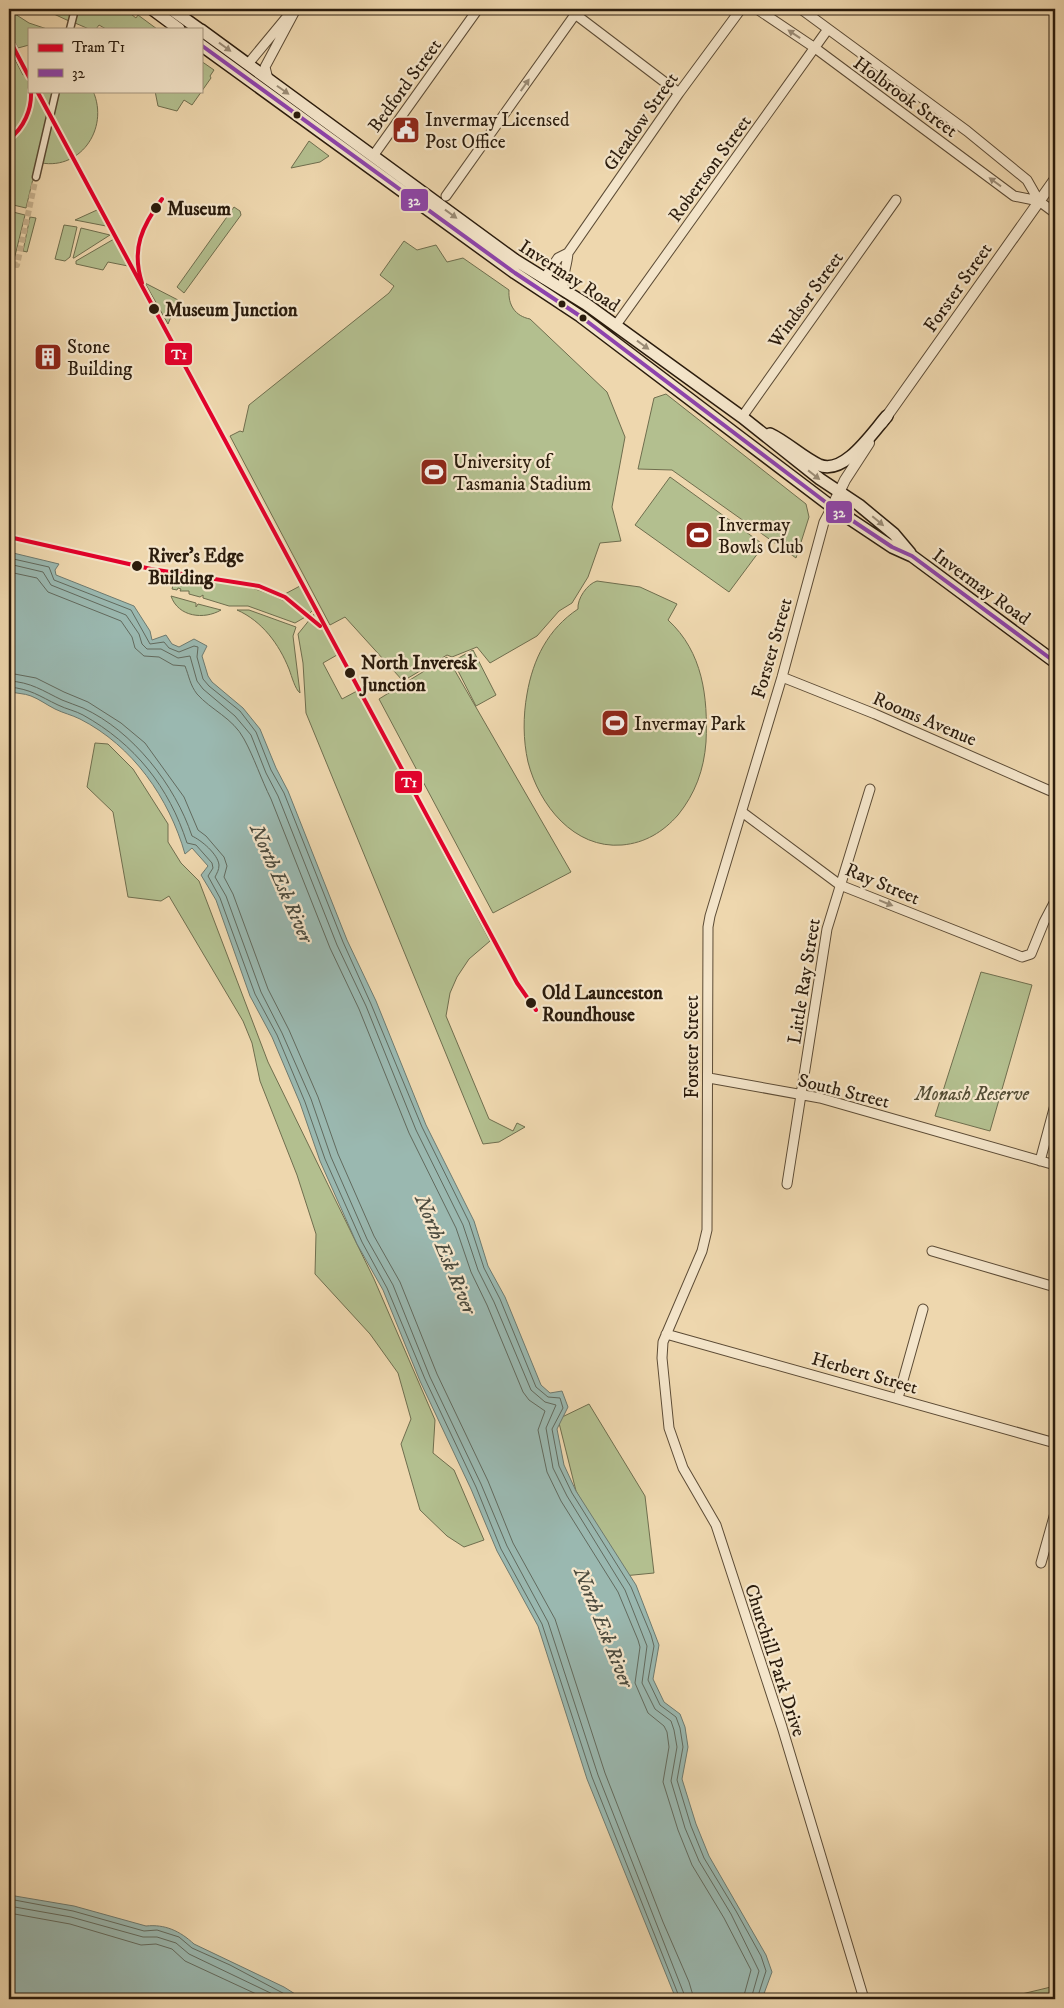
<svg xmlns="http://www.w3.org/2000/svg" width="1064" height="2008" viewBox="0 0 1064 2008" font-family="'IM FELL DW Pica',serif">
<style>
.green{fill:#b3bf8f;stroke:#6f6e4e}
.water{fill:#9ab8b0;stroke:#6e7a6f}
.lines{fill:none;stroke-linecap:round;stroke-linejoin:round}
.shore{stroke:#626a5e;stroke-width:1}
.pedestrian-tunnel{stroke:#c7b28e;stroke-width:6;stroke-dasharray:6 3;stroke-linecap:butt}
.pedestrian-casing{stroke:#5c4b35;stroke-width:9}
.minor-casing{stroke:#5c4b35;stroke-width:11}
.tertiary-casing{stroke:#5c4b35;stroke-width:12}
.secondary-casing{stroke:#2b1c0d;stroke-width:14}
.pedestrian{stroke:#f4e5ca;stroke-width:6}
.minor{stroke:#f4e5ca;stroke-width:9}
.tertiary{stroke:#f4e5ca;stroke-width:10}
.secondary{stroke:#f4e5ca;stroke-width:11}
.bus-1-casing{stroke:#f4e5ca;stroke-width:8}
.bus-1{stroke:#8e44ad;stroke-width:4}
.tram-1-casing{stroke:#f4e5ca;stroke-width:8}
.tram-1{stroke:#e4002b;stroke-width:4}
.oneway{fill:#9a8b75}
.bus-dot{fill:#2b1c0d;stroke:#f4e5ca;stroke-width:2}
.labels{text-anchor:middle;stroke-width:4.5;stroke-linejoin:round;paint-order:stroke}
.street-label{font-size:19px;fill:#2b1c0d;stroke:#f4e5ca}
.poi-label{font-size:19px;fill:#2b1c0d;stroke:#f4e5ca;text-anchor:start}
.stop-label{font-size:19px;font-weight:bold;fill:#2b1c0d;stroke:#f4e5ca;text-anchor:start}
.park-label{font-size:19px;font-style:italic;fill:#544d34;stroke:#f4e5ca}
.water-label{font-size:20px;font-style:italic;fill:#4c4b3e;stroke:#f4e5ca}
.line-badge{stroke:#f4e5ca;stroke-width:2}
.badge-label{font-size:14px;text-anchor:middle;font-weight:bold;fill:#fff}
</style>
<rect width="100%" height="100%" fill="#eed7ae"/>
<filter id="stains"><feTurbulence type="fractalNoise" baseFrequency=".004" numOctaves="4"/><feColorMatrix values="0 0 0 0 .2 0 0 0 0 .09 0 0 0 0 .02 0 0 0 .5 -.17"/></filter>
<radialGradient id="worn" r=".72"><stop offset=".6" stop-color="#630" stop-opacity="0"/><stop offset="1" stop-color="#630" stop-opacity=".3"/></radialGradient>
<!-- green -->
<path class="green" d="M 43,9 L 72,9 L 69,21 Z
M 79,9 L 129,9 L 127,11 L 136,18 L 138,15 L 157,29 L 106,29 L 99,25 L 96,29 L 89,29 L 75,23 Z
M 9,14 L 15,14 L 29,23 L 47,29 L 29,29 L 29,45 L 18,48 L 9,31 Z
M 9,48 L 23,75 L 29,72 L 29,91 L 93,91 C 110,129 79,173 37,162 L 26,208 L 9,204 Z
M 201,61 L 214,70 L 210,76 L 211,78 L 192,105 L 184,100 L 177,111 L 158,106 L 155,91 L 201,91 Z
M 309,141 L 329,156 L 320,162 L 291,168 Z
M 234,207 L 240,211 L 241,215 L 184,293 L 177,287 Z
M 97,210 L 106,226 L 75,220 Z
M 9,211 L 25,215 L 14,260 L 9,259 Z
M 30,217 L 36,218 L 27,252 L 23,251 Z
M 64,225 L 77,227 L 70,257 L 65,261 L 55,259 Z
M 81,228 L 110,235 L 74,258 L 73,258 Z
M 114,239 L 128,266 L 108,262 L 103,270 L 76,264 L 76,261 Z
M 404,241 L 417,250 L 436,245 L 447,262 L 463,258 L 509,290 C 508,305 515,316 530,319 L 607,392 L 625,437 L 612,507 L 621,541 L 600,543 L 588,577 L 572,603 L 559,611 L 537,636 L 490,663 L 477,647 L 452,657 L 447,655 L 403,681 L 345,617 L 330,625 L 230,436 L 240,431 L 243,432 L 249,405 L 389,293 L 394,286 L 380,275 Z
M 145,283 L 178,300 L 168,324 Z
M 666,394 L 806,504 L 809,517 L 796,558 L 672,470 L 638,469 L 654,398 Z
M 670,477 L 764,545 L 729,592 L 635,525 Z
M 176,574 C 222,581 269,585 307,616 L 295,623 L 248,606 L 229,606 L 203,598 L 203,595 L 200,597 L 189,594 L 189,591 L 180,591 L 181,589 L 178,588 L 177,590 L 172,589 Z
M 597,581 L 640,587 L 677,604 L 668,620 C 703,652 708,697 706,742 C 704,770 695,794 678,815 C 663,832 645,843 622,845 C 574,849 539,805 528,762 C 523,740 523,716 527,694 C 533,659 548,629 578,609 C 577,599 587,584 597,581 Z
M 300,586 L 313,610 L 309,614 L 283,595 Z
M 171,596 L 196,603 L 196,607 L 198,604 L 221,610 C 204,620 178,617 171,596 Z
M 237,610 L 249,610 L 296,627 L 293,636 L 300,693 C 295,689 292,677 289,669 C 279,644 262,621 237,610 Z
M 315,613 L 337,655 L 323,663 L 342,699 L 357,691 L 490,941 L 469,959 L 457,977 L 450,993 L 446,1016 L 489,1119 L 513,1131 L 517,1123 L 525,1127 L 499,1142 L 483,1144 L 306,713 L 303,663 L 298,634 Z
M 473,650 L 496,695 L 476,706 L 453,661 Z
M 447,657 L 571,872 L 493,913 L 379,699 Z
M 95,743 L 108,744 L 133,769 L 168,824 L 168,842 L 181,863 L 199,881 L 268,1062 L 374,1279 L 435,1420 L 433,1453 L 454,1470 L 484,1540 L 464,1547 L 447,1536 L 420,1510 L 401,1444 L 411,1419 L 398,1373 L 370,1334 L 315,1274 L 316,1234 L 297,1175 L 260,1081 L 252,1043 L 243,1021 L 169,896 L 161,901 L 128,897 L 113,812 L 87,787 Z
M 981,972 L 1032,985 L 990,1131 L 935,1116 Z
M 589,1404 L 645,1496 L 654,1573 L 623,1576 L 576,1491 L 558,1419 Z
M 1055,1986 L 1055,1999 L 1001,1999 Z"/>
<!-- water -->
<path class="water" d="M 9,552 L 59,564 L 55,570 L 56,575 L 134,606 L 150,631 L 152,640 L 166,635 L 172,644 L 179,647 L 194,639 L 207,646 L 202,656 L 208,676 L 212,682 L 243,708 L 260,729 L 276,768 L 288,791 L 347,940 L 376,1001 L 426,1125 L 474,1221 L 488,1266 L 505,1297 L 541,1385 L 550,1393 L 562,1391 L 568,1407 L 557,1429 L 564,1465 L 576,1491 L 636,1585 L 659,1645 L 653,1679 L 664,1702 L 680,1714 L 685,1727 L 688,1747 L 682,1779 L 696,1824 L 709,1856 L 766,1955 L 772,1972 L 762,1999 L 676,1999 L 587,1779 L 538,1626 L 497,1551 L 471,1489 L 420,1381 L 383,1290 L 357,1244 L 320,1161 L 300,1103 L 272,1037 L 250,996 L 216,900 L 201,875 L 208,866 L 192,848 L 185,854 C 169,798 133,746 80,719 C 72,715 63,713 55,709 C 47,705 39,699 31,696 C 24,693 16,694 9,691 Z
M 9,1895 L 74,1906 L 146,1926 C 165,1924 180,1931 194,1944 L 284,1987 L 303,1999 L 9,1999 Z"/>
<g class="lines">
<!-- shore -->
<path class="shore" d="M 9,558 L 49,567 L 54,580 L 131,610 L 150,644 L 164,642 L 169,648 L 179,652 L 194,646 L 198,647 L 197,657 L 203,679 L 209,686 L 240,711 L 256,732 L 271,770 L 284,793 L 343,942 L 371,1004 L 422,1127 L 469,1222 L 484,1268 L 500,1299 L 536,1387 L 548,1397 L 560,1398 L 563,1408 L 552,1429 L 559,1466 L 572,1493 L 631,1587 L 651,1635 L 654,1646 L 648,1680 L 660,1705 L 676,1717 L 680,1728 L 683,1747 L 677,1780 L 691,1826 L 704,1858 L 736,1911 L 761,1956 L 766,1971 L 757,1999
M 9,564 L 43,572 L 51,585 L 126,615 L 139,634 L 142,644 L 147,649 L 161,649 L 178,658 L 190,656 L 197,681 L 203,689 L 235,716 L 251,735 L 266,773 L 278,796 L 337,945 L 366,1006 L 416,1130 L 463,1225 L 478,1270 L 494,1302 L 531,1390 L 545,1402 L 556,1405 L 546,1428 L 553,1468 L 567,1496 L 625,1590 L 647,1646 L 642,1683 L 655,1709 L 671,1721 L 674,1730 L 677,1747 L 671,1781 L 685,1828 L 699,1861 L 731,1914 L 759,1971 L 751,1999
M 9,572 L 37,578 L 48,592 L 121,621 L 132,637 L 135,648 L 144,656 L 159,657 L 173,665 L 185,666 C 189,676 190,685 197,694 C 211,710 233,718 244,739 C 254,757 261,779 271,799 L 330,948 L 359,1009 L 409,1133 L 456,1228 L 471,1272 L 487,1305 L 523,1392 L 529,1400 L 545,1411 L 538,1430 L 547,1472 L 561,1501 L 618,1592 L 638,1640 L 640,1647 L 635,1683 L 648,1713 L 664,1726 L 667,1732 L 669,1747 L 663,1782 L 678,1830 L 692,1865 L 724,1918 L 751,1970 L 743,1999
M 9,673 L 36,678 L 64,692 L 88,702 L 121,723 L 145,743 L 184,797 L 198,830 L 206,836 L 224,857 L 227,866 L 224,877 L 233,894 L 268,989 L 289,1030 L 318,1097 L 338,1154 L 374,1236 L 400,1282 L 437,1374 L 488,1481 L 513,1543 L 555,1619 L 605,1773 L 663,1922 L 689,1982 L 694,1999
M 9,681 C 31,682 43,691 62,700 C 69,703 76,705 83,708 C 133,731 175,785 192,836 C 201,840 218,854 219,865 C 219,870 217,873 215,877 L 226,896 L 261,992 L 282,1033 L 311,1099 L 331,1157 L 367,1239 L 393,1285 L 430,1377 L 481,1484 L 507,1546 L 548,1622 L 598,1775 L 686,1999
M 9,687 C 31,689 39,696 58,705 C 66,709 76,711 83,715 C 135,744 169,787 187,843 L 196,845 L 212,863 L 213,868 L 208,876 L 220,898 L 255,994 L 277,1035 L 305,1102 L 325,1159 L 362,1242 L 387,1288 L 425,1379 L 476,1487 L 501,1549 L 542,1624 L 592,1777 L 680,1999
M 9,1899 L 73,1911 L 144,1931 L 157,1930 L 179,1937 L 192,1948 L 230,1965 L 294,1999
M 9,1906 L 71,1917 L 143,1937 L 157,1937 L 176,1943 L 189,1954 L 283,1999
M 9,1913 L 70,1924 L 141,1945 L 156,1944 L 172,1949 L 185,1961 L 267,1999"/>
<!-- pedestrian-tunnel -->
<path class="pedestrian-tunnel" d="M 13,264 L 17,265 L 36,177"/>
<defs>
<path id="pedestrian" d="M 70,29 L 75,9
M 36,177 L 56,91"/>
<path id="minor" d="M 757,9 L 815,48 L 1014,196 L 1039,201 L 1055,213
M 801,9 L 967,131 L 1027,180 L 1039,201
M 575,14 L 679,93
M 248,64 L 286,18
M 268,79 L 265,67 L 296,9
M 373,156 L 478,9
M 446,196 L 579,9
M 544,279 L 558,258 L 568,253 L 679,93 L 741,9
M 564,291 C 561,276 567,268 568,253
M 616,325 L 828,29
M 742,417 L 896,200
M 832,507 L 824,522 L 782,677 L 710,916 L 708,927 L 707,1230 L 702,1251 L 663,1342 L 662,1358 L 669,1428 L 683,1468 L 716,1525 L 782,1727 L 864,1999
M 782,677 L 875,714 L 1055,793
M 742,812 L 840,885 L 1022,957 L 1031,954 L 1044,922 L 1055,901
M 709,1078 L 820,1098 L 1055,1165
M 1040,1161 L 1055,1105
M 787,1184 L 827,929 L 870,789
M 932,1251 L 1055,1287
M 666,1334 L 1055,1443
M 898,1398 L 923,1309
M 1041,1563 L 1055,1513"/>
<path id="tertiary" d="M 882,423 L 1055,179
M 832,507 L 845,480 L 869,443"/>
<path id="secondary" d="M 152,9 L 179,29
M 171,9 L 199,29
M 201,30 L 515,260 L 586,304 L 742,417 L 820,479 L 859,505 L 894,534 L 910,553
M 201,45 L 515,273 L 580,316 L 832,507 L 892,547 L 912,556 L 1055,662
M 770,434 C 787,442 802,457 819,465 C 844,476 872,433 887,416"/>
</defs>
<!-- pedestrian casing -->
<use href="#pedestrian" class="pedestrian-casing"/>
<!-- minor casing -->
<use href="#minor" class="minor-casing"/>
<!-- tertiary casing -->
<use href="#tertiary" class="tertiary-casing"/>
<!-- secondary casing -->
<use href="#secondary" class="secondary-casing"/>
<!-- pedestrian -->
<use href="#pedestrian" class="pedestrian"/>
<!-- minor -->
<use href="#minor" class="minor"/>
<!-- tertiary -->
<use href="#tertiary" class="tertiary"/>
<!-- secondary -->
<use href="#secondary" class="secondary"/>
<defs>
<path id="bus-1" d="M 201,45 L 515,273 L 580,316 L 832,507 L 892,547 L 912,556 L 1055,662"/>
</defs>
<!-- bus-1 casing -->
<use href="#bus-1" class="bus-1-casing"/>
<!-- bus-1 -->
<use href="#bus-1" class="bus-1"/>
<defs>
<path id="tram-1" d="M 9,39 L 29,77
M 37,91 L 517,983 L 536,1010
M 9,139 C 24,128 32,109 31,91
M 142,283 C 131,249 142,226 162,199
M 9,537 L 151,569 L 259,586 L 285,597 L 320,626"/>
</defs>
<!-- tram-1 casing -->
<use href="#tram-1" class="tram-1-casing"/>
<!-- tram-1 -->
<use href="#tram-1" class="tram-1"/>
</g>
<!-- one-way arrows -->
<defs><path id="oneway-solid" d="M-6-.8H1V-3.2L6.5 0L1 3.2V.8H-6Z" transform="scale(1.25)"/></defs>
<g class="oneway">
<use href="#oneway-solid" transform="translate(794 34) rotate(-146)"/>
<use href="#oneway-solid" transform="translate(225 47) rotate(36)"/>
<use href="#oneway-solid" transform="translate(525 85) rotate(-55)"/>
<use href="#oneway-solid" transform="translate(283 90) rotate(35)"/>
<use href="#oneway-solid" transform="translate(995 182) rotate(-144)"/>
<use href="#oneway-solid" transform="translate(451 214) rotate(36)"/>
<use href="#oneway-solid" transform="translate(643 345) rotate(36)"/>
<use href="#oneway-solid" transform="translate(814 475) rotate(38)"/>
<use href="#oneway-solid" transform="translate(878 521) rotate(40)"/>
<use href="#oneway-solid" transform="translate(886 903) rotate(22)"/>
</g>
<!-- icons -->
<defs>
<symbol id="civic-square" viewBox="-11 -11 22 22"><rect x="-9" y="-9" width="18" height="18" rx="4" fill="#8f2418" stroke="#f4e5ca"/><path d="M-.6-6.5H3V-4.5H.6V-3L4-1V1h2V6H-6V1h2V-1L-.6-3ZM-1.2 2.5V6h2.4V2.5Z" fill="#fff"/></symbol>
<symbol id="building-square" viewBox="-11 -11 22 22"><rect x="-9" y="-9" width="18" height="18" rx="4" fill="#8f2418" stroke="#f4e5ca"/><path d="M-4-6H4V6H1V3H-1V6H-4ZM-2.5-4.3h1.7v1.8h-1.7ZM.8-4.3h1.7v1.8H.8ZM-2.5-1h1.7V.8h-1.7ZM.8-1h1.7V.8H.8Z" fill="#fff"/></symbol>
<symbol id="stadium-square" viewBox="-11 -11 22 22"><rect x="-9" y="-9" width="18" height="18" rx="4" fill="#8f2418" stroke="#f4e5ca"/><path d="M0-5a6.5 5 0 1 0 0 10a6.5 5 0 1 0 0-10ZM-3.5-1.8h7v3.6h-7Z" fill="#fff"/></symbol>
</defs>
<g fill-rule="evenodd">
<use href="#civic-square" x="390" y="114" width="32" height="32"/>
<use href="#building-square" x="32" y="341" width="32" height="32"/>
<use href="#stadium-square" x="418" y="456" width="32" height="32"/>
<use href="#stadium-square" x="683" y="519" width="32" height="32"/>
<use href="#stadium-square" x="599" y="707" width="32" height="32"/>
</g>
<!-- markers -->
<g class="bus-dot">
<circle cx="297" cy="115" r="4.5"/>
<circle cx="156" cy="208" r="6"/>
<circle cx="562" cy="304" r="4.5"/>
<circle cx="154" cy="309" r="6"/>
<circle cx="583" cy="318" r="4.5"/>
<circle cx="137" cy="566" r="6"/>
<circle cx="350" cy="673" r="6"/>
<circle cx="531" cy="1003" r="6"/>
</g>
<g class="labels">
<!-- street labels -->
<g class="street-label">
<text transform="translate(404 85) rotate(-54)" y="7">Bedford Street</text>
<text transform="translate(906 96) rotate(36)" y="7">Holbrook Street</text>
<text transform="translate(640 121) rotate(-55)" y="7">Gleadow Street</text>
<text transform="translate(709 168) rotate(-54)" y="7">Robertson Street</text>
<text transform="translate(570 275) rotate(33)" y="7">Invermay Road</text>
<text transform="translate(957 287) rotate(-55)" y="7">Forster Street</text>
<text transform="translate(805 299) rotate(-54)" y="7">Windsor Street</text>
<text transform="translate(982 586) rotate(36)" y="7">Invermay Road</text>
<text transform="translate(771 648) rotate(-74)" y="7">Forster Street</text>
<text transform="translate(925 718) rotate(23)" y="7">Rooms Avenue</text>
<text transform="translate(883 883) rotate(23)" y="7">Ray Street</text>
<text transform="translate(803 981) rotate(-81)" y="7">Little Ray Street</text>
<text transform="translate(691 1047) rotate(-90)" y="7">Forster Street</text>
<text transform="translate(844 1090) rotate(14)" y="7">South Street</text>
<text transform="translate(865 1372) rotate(16)" y="7">Herbert Street</text>
<text transform="translate(776 1660) rotate(72)" y="7">Churchill Park Drive</text>
</g>
<!-- poi labels -->
<g class="poi-label">
<text x="425" y="126">Invermay Licensed<tspan x="425" dy="22">Post Office</tspan></text>
<text x="67" y="353">Stone<tspan x="67" dy="22">Building</tspan></text>
<text x="453" y="468">University of<tspan x="453" dy="22">Tasmania Stadium</tspan></text>
<text x="718" y="531">Invermay<tspan x="718" dy="22">Bowls Club</tspan></text>
<text x="634" y="730">Invermay Park</text>
</g>
<!-- stop labels -->
<g class="stop-label">
<text x="167" y="215">Museum</text>
<text x="165" y="316">Museum Junction</text>
<text x="148" y="562">River's Edge<tspan x="148" dy="22">Building</tspan></text>
<text x="361" y="669">North Inveresk<tspan x="361" dy="22">Junction</tspan></text>
<text x="542" y="999">Old Launceston<tspan x="542" dy="22">Roundhouse</tspan></text>
</g>
<!-- park labels -->
<g class="park-label">
<text x="972" y="1100">Monash Reserve</text>
</g>
<!-- water labels -->
<g class="water-label">
<text transform="translate(282 883) rotate(66)" y="7">North Esk River</text>
<text transform="translate(446 1254) rotate(67)" y="7">North Esk River</text>
<text transform="translate(604 1627) rotate(68)" y="7">North Esk River</text>
</g>
</g>
<g class="line-badge">
<rect x="400" y="188" width="29" height="24" rx="5" fill="#8e44ad"/>
<rect x="164" y="342" width="29" height="24" rx="5" fill="#e4002b"/>
<rect x="825" y="500" width="28" height="24" rx="5" fill="#8e44ad"/>
<rect x="394" y="770" width="29" height="24" rx="5" fill="#e4002b"/>
</g>
<g class="badge-label">
<text x="414" y="205">32</text>
<text x="179" y="359">T1</text>
<text x="839" y="517">32</text>
<text x="409" y="787">T1</text>
</g>
<!-- margin -->
<rect width="1064" height="2008" fill="none" stroke="#eed7ae" stroke-width="30"/>
<rect x="10" y="10" width="1044" height="1988" fill="none" stroke="#2b1c0d" stroke-width="2.5"/>
<rect x="15" y="15" width="1034" height="1978" fill="none" stroke="#2b1c0d"/>
<!-- legend -->
<rect x="28" y="28" width="175" height="65" fill="#f4e5ca" stroke="#a4957e"/>
<rect x="38" y="44" width="25" height="8" fill="#e4002b" stroke="#a4957e"/>
<text x="72" y="52" font-size="15" fill="#2b1c0d">Tram T1</text>
<rect x="38" y="69" width="25" height="8" fill="#8e44ad" stroke="#a4957e"/>
<text x="72" y="78" font-size="15" fill="#2b1c0d">32</text>
<rect width="100%" height="100%" filter="url(#stains)"/>
<rect width="100%" height="100%" fill="url(#worn)"/>
</svg>
